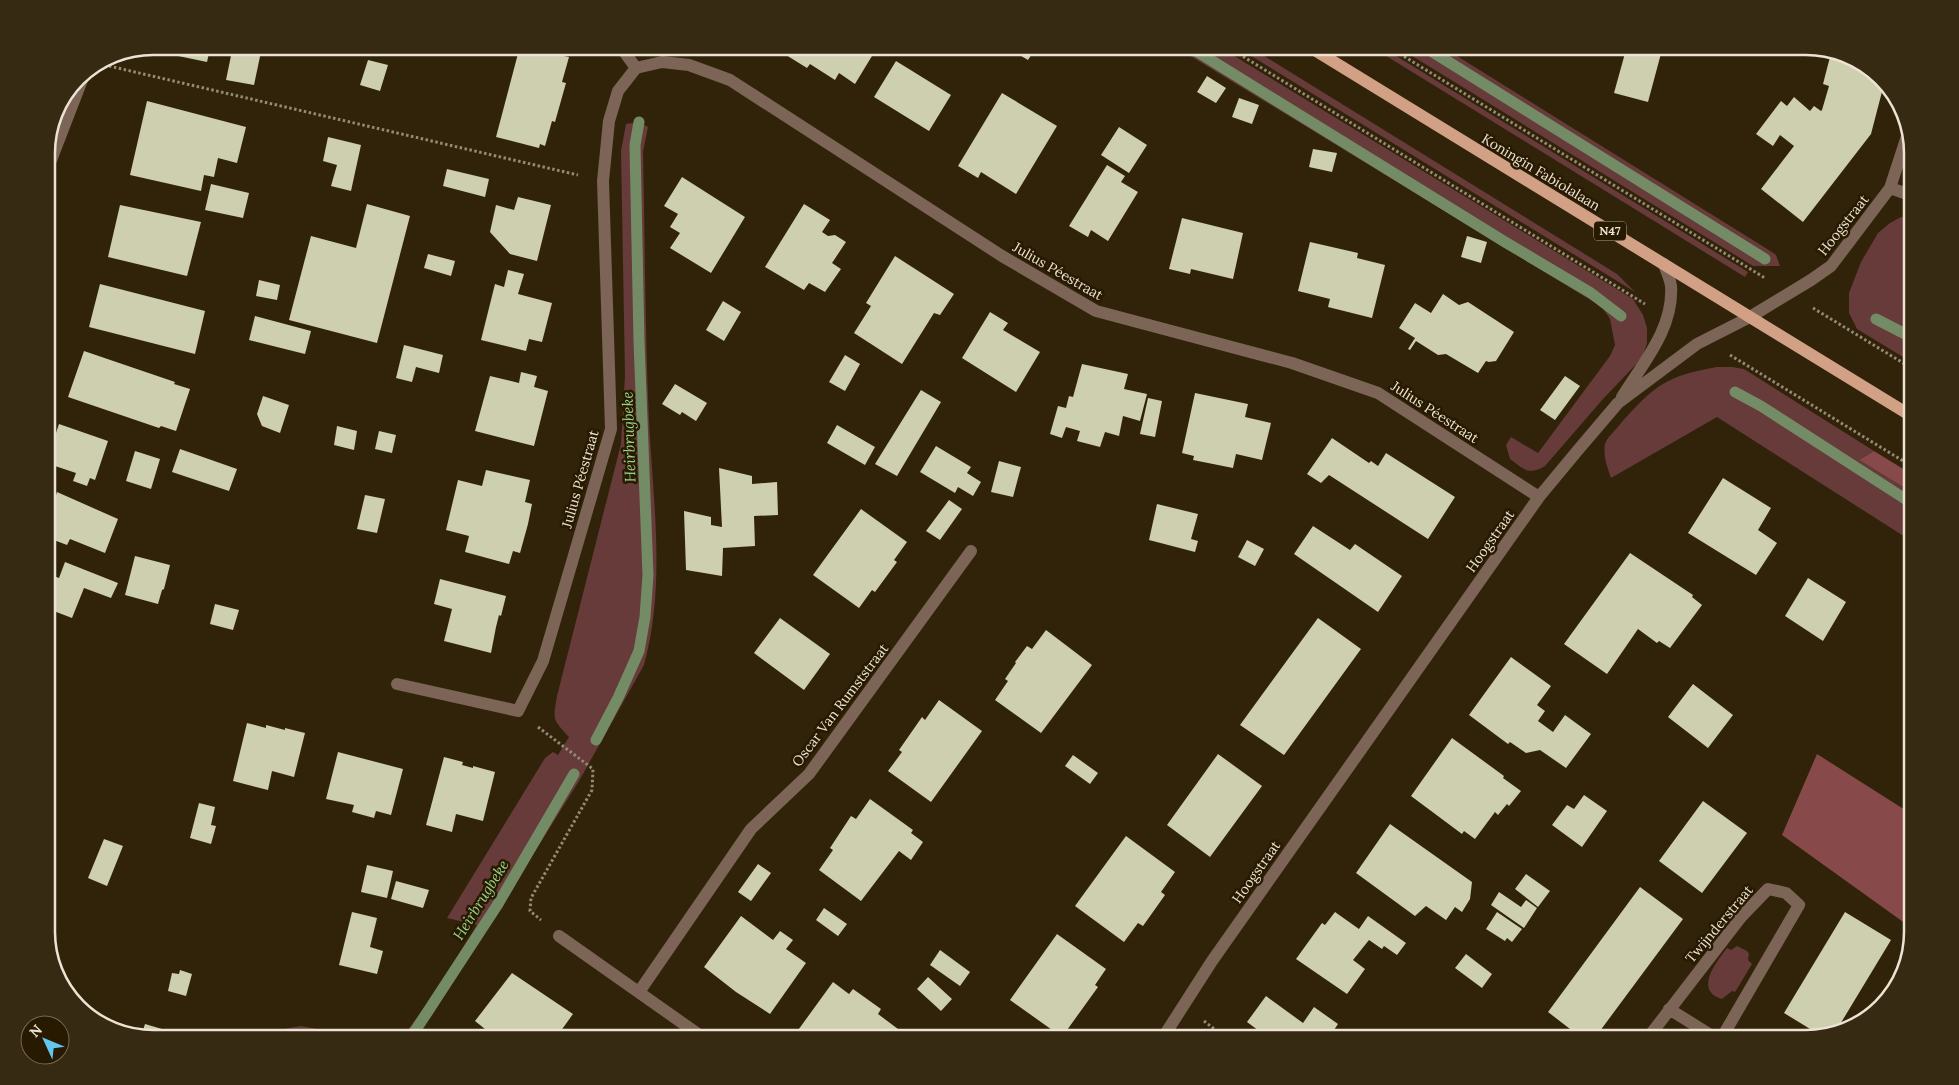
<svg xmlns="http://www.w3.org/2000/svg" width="1959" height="1085" viewBox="0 0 1959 1085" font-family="Lora,serif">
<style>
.green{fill:#663b3a}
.forest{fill:#874949}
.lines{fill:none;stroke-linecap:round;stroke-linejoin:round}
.stream{stroke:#748c66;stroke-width:11}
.building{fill:#cdcfae}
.path{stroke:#958a76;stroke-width:3;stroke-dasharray:2.5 2.5;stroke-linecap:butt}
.street{stroke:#7c6456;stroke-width:12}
.primary{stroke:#d2a185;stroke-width:12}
.labels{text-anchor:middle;stroke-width:5;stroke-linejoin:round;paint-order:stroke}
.shield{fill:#271a01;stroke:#b1a795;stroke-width:1}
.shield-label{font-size:12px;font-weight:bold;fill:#ece3d4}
.street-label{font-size:14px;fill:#ece3d4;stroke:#271a01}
.water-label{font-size:15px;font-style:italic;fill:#99d18a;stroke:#271a01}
.rim{fill:none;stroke:#ece3d4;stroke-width:2.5}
</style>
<rect width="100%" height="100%" fill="#312309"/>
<!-- green -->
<path class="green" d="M 1174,46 L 1218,46 L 1633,299 L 1643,315 L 1647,328 L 1647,343 L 1642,358 L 1603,399 L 1545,466 C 1528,476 1524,469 1510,459 L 1506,445 L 1511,437 L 1538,453 L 1610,356 L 1615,345 L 1610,319 L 1602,307 Z
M 1235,46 L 1248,46 L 1617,274 L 1635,292 Z
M 1370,46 L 1380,46 L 1748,272 L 1745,277 Z
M 1396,46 L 1441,46 L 1772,252 L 1776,255 L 1780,266 L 1753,266 Z
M 639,122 L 648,127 L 643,152 C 645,242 645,331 649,421 C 653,501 666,586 644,665 L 579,781 L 431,1017 L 413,1039 L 401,1039 L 433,996 L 477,925 L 447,918 L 545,758 L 553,752 L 558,755 L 569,737 C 552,719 553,720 557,696 L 621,444 L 625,376 L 621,151 L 626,124 Z
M 1901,217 L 1913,218 L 1913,278 L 1904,287 L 1913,292 L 1913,363 L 1857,329 L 1849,313 L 1849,293 L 1861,262 L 1878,233 L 1890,223 Z
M 1717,367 L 1732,367 L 1744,369 L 1874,451 L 1859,460 L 1913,493 L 1913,542 L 1717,417 L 1611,478 C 1607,466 1603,456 1605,444 C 1607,437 1617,429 1621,423 C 1655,385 1666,376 1717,367 Z
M 1737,946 L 1747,951 L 1749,954 L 1748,960 L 1752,964 L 1735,992 L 1732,991 L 1722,999 C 1693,991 1717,961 1727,948 L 1731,950 Z
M 301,1026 L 370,1039 L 227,1039 Z"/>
<!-- forest -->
<path class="forest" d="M 1874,451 L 1913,475 L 1913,493 L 1859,460 Z
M 1817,754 L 1913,815 L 1913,929 L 1782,835 Z"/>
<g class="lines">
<!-- stream -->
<path class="stream" d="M 1188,46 L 1505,242 L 1591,293 L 1621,316
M 1423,46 L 1765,259
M 1876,319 L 1913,338
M 1735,392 L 1761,406 L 1913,504
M 596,740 L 618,698 L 639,651 L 645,617 L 648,575 L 639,341 L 635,145 L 639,122
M 264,1039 L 302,1035 L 339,1039
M 407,1039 L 415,1031 L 498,904 L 574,774"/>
</g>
<!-- building -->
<path class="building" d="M 160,46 L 223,46 L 221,56 L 209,53 L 207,62 L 159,52 Z
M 233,46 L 262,47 L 254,85 L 226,80 Z
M 520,46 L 545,46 L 565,51 L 564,56 L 569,57 L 562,82 L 566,83 L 555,122 L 552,121 L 545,146 L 540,144 L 539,148 L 496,137 Z
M 780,46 L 867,46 L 875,51 L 855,84 L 839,73 L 835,80 L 810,64 L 807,68 L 778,50 Z
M 1013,46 L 1037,46 L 1028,60 L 1011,50 Z
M 1627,46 L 1663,46 L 1648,102 L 1614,93 Z
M 1831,53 L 1859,60 L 1884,84 L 1871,134 L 1803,222 L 1761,189 L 1794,146 L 1780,135 L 1773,146 L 1756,134 L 1781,101 L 1787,106 L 1794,97 L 1810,111 L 1814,106 L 1821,111 L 1822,110 L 1829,86 L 1823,84 Z
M 368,60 L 388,65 L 380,91 L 360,85 Z
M 896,61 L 951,95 L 929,131 L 874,97 Z
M 1207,76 L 1226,88 L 1216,103 L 1197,92 Z
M 1002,93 L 1057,126 L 1016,194 L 981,172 L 978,178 L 958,166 Z
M 1239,98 L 1259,105 L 1252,124 L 1232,117 Z
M 147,101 L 246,127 L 237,163 L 218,158 L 214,177 L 204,175 L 201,191 L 130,175 Z
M 1119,127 L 1147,145 L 1129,173 L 1101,155 Z
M 328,137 L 361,145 L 351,191 L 331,186 L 337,165 L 323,161 Z
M 1313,149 L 1337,153 L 1332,172 L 1309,167 Z
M 1107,165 L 1125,176 L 1121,182 L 1138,192 L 1108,241 L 1091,230 L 1088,237 L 1069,226 Z
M 447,169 L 489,179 L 485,197 L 443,186 Z
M 682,177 L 745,217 L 711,273 L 670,248 L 680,233 L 670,227 L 678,214 L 664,206 Z
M 211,184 L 249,193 L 243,218 L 205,210 Z
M 518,197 L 551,205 L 537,261 L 510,254 L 490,232 L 496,205 L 514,210 Z
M 367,204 L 410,216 L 377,343 L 289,320 L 311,236 L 356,248 Z
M 804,204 L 830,220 L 822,232 L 828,236 L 835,235 L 846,242 L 832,263 L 841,269 L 825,292 L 809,283 L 804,290 L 765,267 Z
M 120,205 L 201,222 L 187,276 L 108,257 Z
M 1182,218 L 1243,233 L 1233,279 L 1191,269 L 1190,274 L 1169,269 Z
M 1467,236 L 1487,242 L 1481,263 L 1461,257 Z
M 1310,242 L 1358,253 L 1357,258 L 1385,265 L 1372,318 L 1328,307 L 1330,299 L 1298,291 Z
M 428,254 L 455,261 L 451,276 L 424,268 Z
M 895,256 L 954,294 L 940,315 L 934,313 L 902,364 L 854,333 L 871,306 L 866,303 Z
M 508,270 L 524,274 L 518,294 L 552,303 L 542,342 L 529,339 L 526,351 L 481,340 L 495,284 L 504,287 Z
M 259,280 L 280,285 L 277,300 L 256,296 Z
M 100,284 L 205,311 L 195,354 L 89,327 Z
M 1443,294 L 1459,305 L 1468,302 L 1514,332 L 1496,361 L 1489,362 L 1486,361 L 1478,373 L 1446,354 L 1438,355 L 1416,341 L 1410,350 L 1408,349 L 1415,338 L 1399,328 L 1415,303 L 1431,313 Z
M 723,301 L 741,312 L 724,341 L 706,330 Z
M 990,312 L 1008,323 L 1003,330 L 1040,352 L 1016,392 L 962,358 Z
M 255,316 L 311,331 L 305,354 L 249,340 Z
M 404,345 L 443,355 L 439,373 L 416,367 L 412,382 L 396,378 Z
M 84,351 L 175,382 L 174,384 L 190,389 L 176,431 L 161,426 L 159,428 L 68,397 Z
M 845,355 L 860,364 L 845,391 L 829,382 Z
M 1082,364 L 1128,374 L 1124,389 L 1147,394 L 1140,421 L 1123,416 L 1119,436 L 1105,432 L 1100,447 L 1077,441 L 1080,431 L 1066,427 L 1062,438 L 1050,434 L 1058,406 L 1066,408 L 1069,396 L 1073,397 Z
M 521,372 L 537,376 L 534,387 L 548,391 L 534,446 L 475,431 L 490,376 L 519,383 Z
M 1565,376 L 1580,386 L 1555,420 L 1540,410 Z
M 675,384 L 707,403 L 696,421 L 682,412 L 680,415 L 662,404 Z
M 921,390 L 941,402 L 897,476 L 875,464 Z
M 1195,393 L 1248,404 L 1245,417 L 1271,423 L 1262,460 L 1236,454 L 1233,468 L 1193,460 L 1194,456 L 1182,453 Z
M 263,396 L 289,405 L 280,433 L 262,426 L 257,414 Z
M 1148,398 L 1162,401 L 1155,437 L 1140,434 Z
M 59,424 L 108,441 L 95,480 L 90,478 L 87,486 L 73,481 L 76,473 L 46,463 Z
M 837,425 L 875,447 L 865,465 L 827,443 Z
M 337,426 L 357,431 L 354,450 L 334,445 Z
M 379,431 L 396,435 L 392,453 L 375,449 Z
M 1332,438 L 1369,463 L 1371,461 L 1378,466 L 1386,453 L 1455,497 L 1428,539 L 1329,475 L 1321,483 L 1307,474 Z
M 936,446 L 971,467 L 967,473 L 981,482 L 973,496 L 958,487 L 955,493 L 920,472 Z
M 180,449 L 237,469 L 229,491 L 172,472 Z
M 135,451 L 160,459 L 151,489 L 126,481 Z
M 999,461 L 1021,467 L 1013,497 L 991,492 Z
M 719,468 L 752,476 L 752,484 L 777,482 L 778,515 L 754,516 L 755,546 L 723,548 L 722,576 L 686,570 L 684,511 L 711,517 L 711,525 L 722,527 Z
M 486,470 L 530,480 L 525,502 L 532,504 L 528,524 L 520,553 L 513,551 L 509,564 L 465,552 L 469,536 L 446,530 L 458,480 L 482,486 Z
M 1723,478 L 1771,508 L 1758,530 L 1777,543 L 1756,575 L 1688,533 Z
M 46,491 L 56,495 L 57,492 L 118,519 L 105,553 L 70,539 L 67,545 L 46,537 Z
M 365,495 L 385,499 L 377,533 L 357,529 Z
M 949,500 L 962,509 L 940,540 L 926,531 Z
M 1157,504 L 1198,514 L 1191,539 L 1198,541 L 1195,552 L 1149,540 Z
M 861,509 L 907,542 L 894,560 L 897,562 L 875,592 L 872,590 L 859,608 L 813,575 Z
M 1313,526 L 1350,550 L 1355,544 L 1402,576 L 1378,612 L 1294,554 Z
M 1247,540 L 1264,549 L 1255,566 L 1238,557 Z
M 1630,553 L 1693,595 L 1692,597 L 1702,605 L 1670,648 L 1659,641 L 1657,643 L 1638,629 L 1607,674 L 1564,644 Z
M 135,556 L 170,565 L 164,589 L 162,590 L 158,604 L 125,595 Z
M 65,562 L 118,583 L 111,598 L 84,588 L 72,618 L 46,608 L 46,573 L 59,578 Z
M 1808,578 L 1846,602 L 1823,641 L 1785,616 Z
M 440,579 L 506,596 L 501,616 L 499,615 L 496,627 L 491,653 L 444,641 L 452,609 L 434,604 Z
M 215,604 L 239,610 L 233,630 L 210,624 Z
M 780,618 L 830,654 L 804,690 L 754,653 Z
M 1318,618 L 1361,649 L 1284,755 L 1240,725 Z
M 1046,630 L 1092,665 L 1041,733 L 995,700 L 1008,681 L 1005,679 L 1016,663 L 1015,662 L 1027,646 L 1032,649 Z
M 1511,657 L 1551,686 L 1537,705 L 1545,711 L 1538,721 L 1553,732 L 1565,715 L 1591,734 L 1566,768 L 1540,750 L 1526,753 L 1510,742 L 1508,744 L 1469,715 Z
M 1693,684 L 1733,715 L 1708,748 L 1668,717 Z
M 939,700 L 982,731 L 931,802 L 888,771 L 902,752 L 899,750 L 922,717 L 925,720 Z
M 247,723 L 266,728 L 266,725 L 285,730 L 285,728 L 305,733 L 294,777 L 272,771 L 268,790 L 233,781 Z
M 1452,738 L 1504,776 L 1503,778 L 1521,791 L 1509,806 L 1507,804 L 1498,815 L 1495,812 L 1475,839 L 1464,831 L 1462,834 L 1411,796 Z
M 338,752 L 403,769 L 391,815 L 376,811 L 374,818 L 352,812 L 354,805 L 326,799 Z
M 1218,754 L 1262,786 L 1210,857 L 1167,825 Z
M 1073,755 L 1098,773 L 1090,784 L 1065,766 Z
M 444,757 L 463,762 L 462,765 L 473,768 L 473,766 L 495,772 L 483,821 L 456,814 L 452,832 L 426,825 Z
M 1584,795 L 1607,811 L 1582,847 L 1552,825 L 1567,805 L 1574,809 Z
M 870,799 L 913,830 L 911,833 L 923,842 L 911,860 L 899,851 L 861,901 L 819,870 L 833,850 L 830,848 L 851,816 L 856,819 Z
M 1703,801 L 1747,833 L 1702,893 L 1659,861 Z
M 199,803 L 215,807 L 211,825 L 216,826 L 211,844 L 190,838 Z
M 1390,824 L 1472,882 L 1470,899 L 1462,912 L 1455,907 L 1446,920 L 1426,906 L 1415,916 L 1356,873 Z
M 1126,836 L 1175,872 L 1161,892 L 1165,895 L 1143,926 L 1138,923 L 1124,942 L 1075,906 Z
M 104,839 L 123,846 L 107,886 L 88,878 Z
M 758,864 L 771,873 L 751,901 L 738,892 Z
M 367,865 L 393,871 L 387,898 L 361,892 Z
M 1526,874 L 1550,891 L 1538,907 L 1515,889 Z
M 396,881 L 429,890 L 423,908 L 391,899 Z
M 1640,887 L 1683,919 L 1594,1039 L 1583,1039 L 1548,1012 Z
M 1499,892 L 1521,907 L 1526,900 L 1537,908 L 1524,928 L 1491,905 Z
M 824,908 L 847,924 L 838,936 L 816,920 Z
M 352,912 L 377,918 L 370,947 L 383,951 L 377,974 L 339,965 Z
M 1335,912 L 1359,929 L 1368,916 L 1406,943 L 1397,955 L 1384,946 L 1382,949 L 1369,940 L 1353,960 L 1365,969 L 1347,994 L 1296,959 L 1322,923 L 1325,925 Z
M 1497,912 L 1522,929 L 1512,942 L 1507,938 L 1505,941 L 1486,929 Z
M 1845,912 L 1891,940 L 1836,1031 L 1820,1035 L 1784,1013 Z
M 741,916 L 773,940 L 780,931 L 793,940 L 786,949 L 806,963 L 770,1014 L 736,992 L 704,967 Z
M 1057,934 L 1106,969 L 1095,985 L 1098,987 L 1062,1037 L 1010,1000 Z
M 940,950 L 970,972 L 960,986 L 930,965 Z
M 1466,954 L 1492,974 L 1482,988 L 1455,968 Z
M 180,970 L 192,974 L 186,996 L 168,991 L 172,973 L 179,974 Z
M 512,973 L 573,1014 L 555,1039 L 486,1039 L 490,1033 L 475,1021 Z
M 928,977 L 952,999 L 941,1011 L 917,989 Z
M 833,982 L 849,994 L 853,989 L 881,1009 L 878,1014 L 898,1029 L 891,1039 L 804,1039 L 796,1033 Z
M 1266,996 L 1303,1023 L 1314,1007 L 1338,1024 L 1328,1039 L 1270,1039 L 1247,1022 Z
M 145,1024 L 172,1032 L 170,1039 L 153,1039 L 141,1036 Z
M 599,1033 L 607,1039 L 594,1039 Z"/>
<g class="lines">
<!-- path -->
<path class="path" d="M 1226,46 L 1645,304
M 1387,46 L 1765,278
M 109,66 L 578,175
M 1813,308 L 1913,369
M 1730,355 L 1913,467
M 538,727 L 593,769 L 592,790 L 531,898 L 530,911 L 541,920
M 1204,1021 L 1227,1039"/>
<!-- street -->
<path class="street" d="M 620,46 L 636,68
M 46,173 L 85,72
M 1890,188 L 1913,196
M 1622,397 C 1643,363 1674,328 1671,286 C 1670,278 1666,271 1664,264
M 397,684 L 518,711 L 543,661 L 611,429 L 603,181 L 609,121 L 618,91 L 636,68 L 662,62 L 689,65 L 730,80 L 1002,256 L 1096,311 L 1292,363 L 1378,393 L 1539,497
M 559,936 L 705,1039
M 639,992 L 751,829 L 809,774 L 971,551
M 1669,1009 L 1717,1039
M 1162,1039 L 1212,961 L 1539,497 L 1578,450 L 1618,403 L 1697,344 L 1750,317 L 1811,280 L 1831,266 L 1890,188 L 1908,133
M 1647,1039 L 1741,917 L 1768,889 L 1786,893 L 1799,905 L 1721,1039"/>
<!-- primary -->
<path class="primary" d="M 1308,46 L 1913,417"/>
</g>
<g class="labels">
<!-- shield labels -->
<rect class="shield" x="1594" y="221.5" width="32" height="19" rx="4"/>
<g class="shield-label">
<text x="1610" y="235">N47</text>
</g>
<!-- street labels -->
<g class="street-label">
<text transform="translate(1541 172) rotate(31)" y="5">Koningin Fabiolalaan</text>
<text transform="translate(1843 225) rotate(-52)" y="5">Hoogstraat</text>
<text transform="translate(1058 271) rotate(30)" y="5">Julius Péestraat</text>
<text transform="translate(1435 412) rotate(33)" y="5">Julius Péestraat</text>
<text transform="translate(580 479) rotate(-74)" y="5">Julius Péestraat</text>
<text transform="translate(1490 541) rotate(-55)" y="5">Hoogstraat</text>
<text transform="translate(840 705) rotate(-53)" y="5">Oscar Van Rumststraat</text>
<text transform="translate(1256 872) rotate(-55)" y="5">Hoogstraat</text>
<text transform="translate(1719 924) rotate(-50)" y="5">Twijnderstraat</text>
</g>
<!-- water labels -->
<g class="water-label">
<text transform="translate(629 437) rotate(-92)" y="5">Heirbrugbeke</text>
<text transform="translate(481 900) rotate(-58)" y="5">Heirbrugbeke</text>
</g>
</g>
<!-- crop -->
<path d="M0 0H1959V1085H0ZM153 55H1806A98 98 0 0 1 1904 153V932A98 98 0 0 1 1806 1030H153A98 98 0 0 1 55 932V153A98 98 0 0 1 153 55Z" fill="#372a12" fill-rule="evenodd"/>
<path class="rim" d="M153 55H1806A98 98 0 0 1 1904 153V932A98 98 0 0 1 1806 1030H153A98 98 0 0 1 55 932V153A98 98 0 0 1 153 55Z"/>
<!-- north arrow -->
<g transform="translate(45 1040) rotate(314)"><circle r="24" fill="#271a01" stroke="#766a55"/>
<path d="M0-4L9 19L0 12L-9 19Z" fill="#64c5ee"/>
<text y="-8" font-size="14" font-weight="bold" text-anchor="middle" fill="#ece3d4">N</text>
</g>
</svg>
